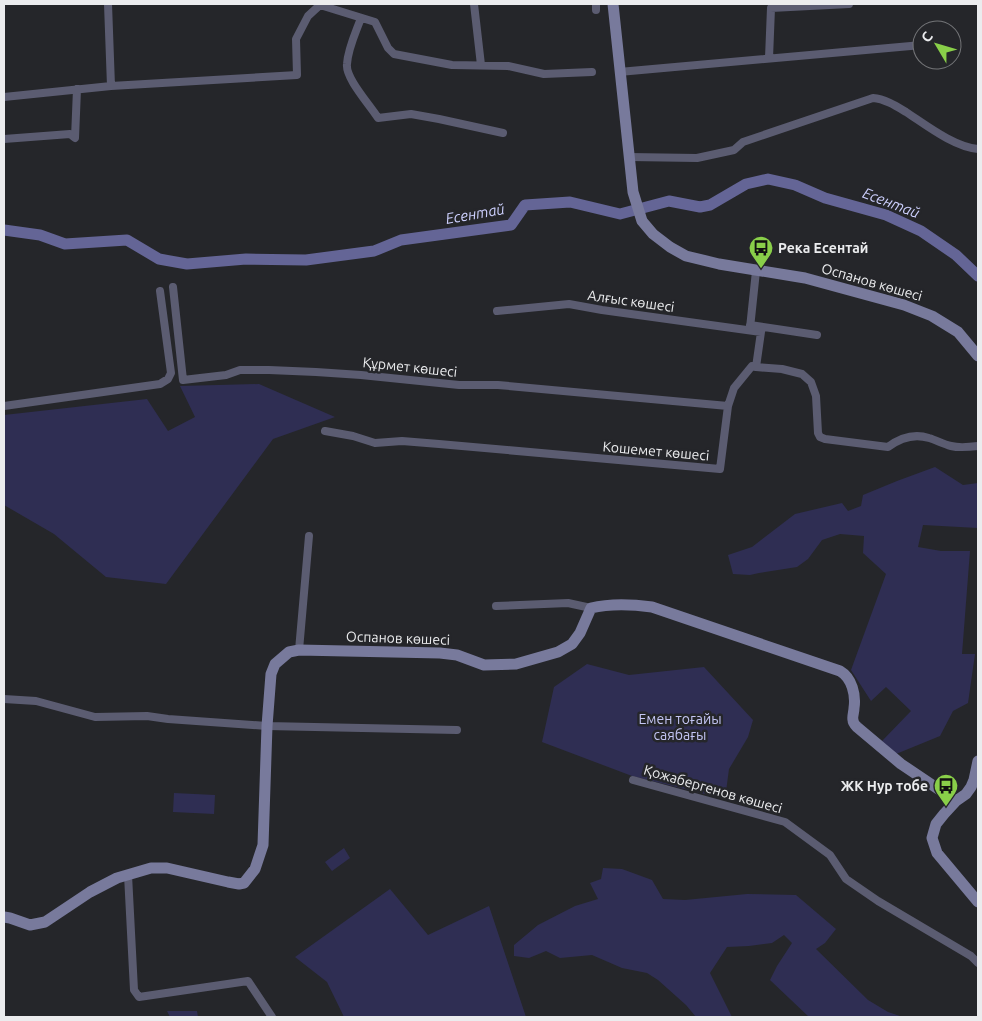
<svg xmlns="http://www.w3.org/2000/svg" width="982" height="1021" viewBox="0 0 982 1021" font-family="Ubuntu,sans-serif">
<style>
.green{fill:#2f2e53}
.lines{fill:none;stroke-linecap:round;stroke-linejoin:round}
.river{stroke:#646596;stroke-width:11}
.street{stroke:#5b5c71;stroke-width:8}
.secondary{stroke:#787a9c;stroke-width:11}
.labels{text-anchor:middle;stroke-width:5;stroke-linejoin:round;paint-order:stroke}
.poi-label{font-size:14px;font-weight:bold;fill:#ebecee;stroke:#25262a;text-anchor:start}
.street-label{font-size:14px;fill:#ebecee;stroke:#25262a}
.park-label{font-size:14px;fill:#c4c6f4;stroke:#25262a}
.water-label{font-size:15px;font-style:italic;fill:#cdd0fe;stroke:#25262a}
</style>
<rect width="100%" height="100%" fill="#25262a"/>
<!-- green -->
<path class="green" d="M 259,384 L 335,417 L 273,439 L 166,584 L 106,577 L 54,534 L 4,505 L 4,415 L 147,399 L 168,431 L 195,417 L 180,386 Z
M 935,467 L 963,485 L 978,483 L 978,528 L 923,525 L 918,547 L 941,551 L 970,551 L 962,654 L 975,654 L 968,703 L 953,711 L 940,736 L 896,754 L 882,741 L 911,711 L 886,687 L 871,701 L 851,670 L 886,574 L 863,553 L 864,536 L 840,534 L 822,540 L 808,559 L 797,567 L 759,573 L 750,575 L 733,574 L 728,555 L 752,547 L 795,514 L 842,503 L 848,511 L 861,506 L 863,495 L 897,481 Z
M 587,664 L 629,675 L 704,667 L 753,720 L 748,737 L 729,769 L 725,799 L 632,776 L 542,742 L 554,687 Z
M 174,793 L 215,795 L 214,814 L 173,812 Z
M 344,848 L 350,858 L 332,871 L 325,862 Z
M 603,868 L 622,869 L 652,880 L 663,899 L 685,900 L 747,894 L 796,895 L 836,929 L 825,943 L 816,949 L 868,1000 L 888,1012 L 903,1017 L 809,1017 L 770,980 L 777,966 L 792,943 L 784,935 L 772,943 L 749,946 L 727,947 L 710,973 L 732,1017 L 696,1017 L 686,1005 L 658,980 L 647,973 L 622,968 L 592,955 L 560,958 L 546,951 L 529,958 L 514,956 L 514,945 L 538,925 L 575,906 L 598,899 L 590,883 L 601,879 Z
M 390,889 L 428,935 L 489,906 L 526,1017 L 344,1017 L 327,982 L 295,957 Z
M 167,1011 L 197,1011 L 198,1017 L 170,1017 Z"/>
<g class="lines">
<!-- river -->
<path class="river" d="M 4,230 L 40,235 L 65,244 L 127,240 L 159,259 L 187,264 L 246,259 L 306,260 L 374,251 L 401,240 L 511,225 L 525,205 L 570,202 L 620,214 L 669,201 L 700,207 L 710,205 L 746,184 L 768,179 L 795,185 L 825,198 L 886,215 L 921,231 L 956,255 L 978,276"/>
<!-- street -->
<path class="street" d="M 108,4 L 111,86
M 319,4 L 320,5 L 375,22 L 388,48 L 394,54 L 452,65 L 508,66 L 544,74 L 592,72
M 474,4 L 481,65
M 596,4 L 596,10
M 361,18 C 356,32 348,48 347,64 C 345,78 370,105 378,118 L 411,114 L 439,119 L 503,133
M 769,58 L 771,8 L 849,4
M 619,72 L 922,45
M 4,97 L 111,86 L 297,75 L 296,39 L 308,16 L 320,5
M 4,139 L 70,134 L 75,138 L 77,89
M 629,157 L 697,158 L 734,150 L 743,142 L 873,98 C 885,99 896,106 906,112 C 926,125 954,147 978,149
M 173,287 L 183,380 L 226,375 L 240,370 L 269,370 L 316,372 L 361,375 L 459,385 L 498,385 L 728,406
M 750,325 L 817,335
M 750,328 L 756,271
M 756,367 L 782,369 L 802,374 L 811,382 L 816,396 L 818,433 L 820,437 L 825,439 L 888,447 C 900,438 913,433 929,438 C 936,440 943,444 951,446 C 959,448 970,447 978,446
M 4,406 L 160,384 L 168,379 L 171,373 L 160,291
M 325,431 L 353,436 L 375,443 L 402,441 L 439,444 L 720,469 L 728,406 L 734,388 L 752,366 L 756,367 L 761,332 L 602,310 L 569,304 L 497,311
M 496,606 L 568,603 L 591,608
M 299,650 L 309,536
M 4,699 L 36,701 L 95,717 L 147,716 L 168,719 L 267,726 L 457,730
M 633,780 L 785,822 L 830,855 L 846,879 L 878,901 L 971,956 L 978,963
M 128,875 L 134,990 L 139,997 L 248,981 L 272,1017"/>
<!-- secondary -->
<path class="secondary" d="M 613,4 L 633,192 L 642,221 L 653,234 L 670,247 L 686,256 L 719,264 L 805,278 L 904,305 L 932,316 L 958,332 L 978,356
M 978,761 L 974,780 L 971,787 L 966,794 L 956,801 L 944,814 L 936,824 L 932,838 L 937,853 L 978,902
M 4,917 L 10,918 L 30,925 L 45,922 L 90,892 L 117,878 L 151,868 L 167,868 L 228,882 L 239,884 L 244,883 L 255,869 L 263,845 L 267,726 L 271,674 L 275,664 L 289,652 L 299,650 L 440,653 L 457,655 L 484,665 L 516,664 L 558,652 L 572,644 L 580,633 L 591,608 C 611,603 631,604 652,607 L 840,671 C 852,678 856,695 854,708 C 854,712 852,717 853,720 C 853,723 855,725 857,727 L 901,764 L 956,801"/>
</g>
<!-- icons -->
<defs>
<symbol id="bus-pin" viewBox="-11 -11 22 30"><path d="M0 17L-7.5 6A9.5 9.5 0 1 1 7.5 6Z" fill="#89cf49" stroke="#25262a"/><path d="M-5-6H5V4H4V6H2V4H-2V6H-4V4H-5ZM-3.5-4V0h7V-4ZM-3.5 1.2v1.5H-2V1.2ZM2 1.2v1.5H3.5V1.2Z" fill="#111"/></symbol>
</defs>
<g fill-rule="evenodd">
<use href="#bus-pin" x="747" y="234" width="28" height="38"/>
<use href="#bus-pin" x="932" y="772" width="28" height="38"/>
</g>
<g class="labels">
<!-- poi labels -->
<g class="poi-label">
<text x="778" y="253">Река Есентай</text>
<text x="928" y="791" text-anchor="end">ЖК Нур тобе</text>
</g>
<!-- street labels -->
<g class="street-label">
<text transform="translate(872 282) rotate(16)" y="5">Оспанов көшесі</text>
<text transform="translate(631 301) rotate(8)" y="5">Алғыс көшесі</text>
<text transform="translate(410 367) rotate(6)" y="5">Құрмет көшесі</text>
<text transform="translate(656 451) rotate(5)" y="5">Кошемет көшесі</text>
<text transform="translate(398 638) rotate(2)" y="5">Оспанов көшесі</text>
<text transform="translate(713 789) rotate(16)" y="5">Қожабергенов көшесі</text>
</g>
<!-- park labels -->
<g class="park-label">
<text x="680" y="724">Емен тоғайы<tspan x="680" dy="16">саябағы</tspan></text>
</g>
<!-- water labels -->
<g class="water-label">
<text transform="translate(891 203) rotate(21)" y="5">Есентай</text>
<text transform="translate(475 214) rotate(-10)" y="5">Есентай</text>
</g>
</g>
<!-- border -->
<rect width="982" height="1021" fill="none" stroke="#ebecee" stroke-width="10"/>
<!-- north arrow -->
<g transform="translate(937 45) rotate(308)"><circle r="24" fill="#25262a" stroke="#747578"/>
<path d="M0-4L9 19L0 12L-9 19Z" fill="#89cf49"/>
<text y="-8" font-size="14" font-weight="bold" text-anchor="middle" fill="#ebecee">С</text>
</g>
</svg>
